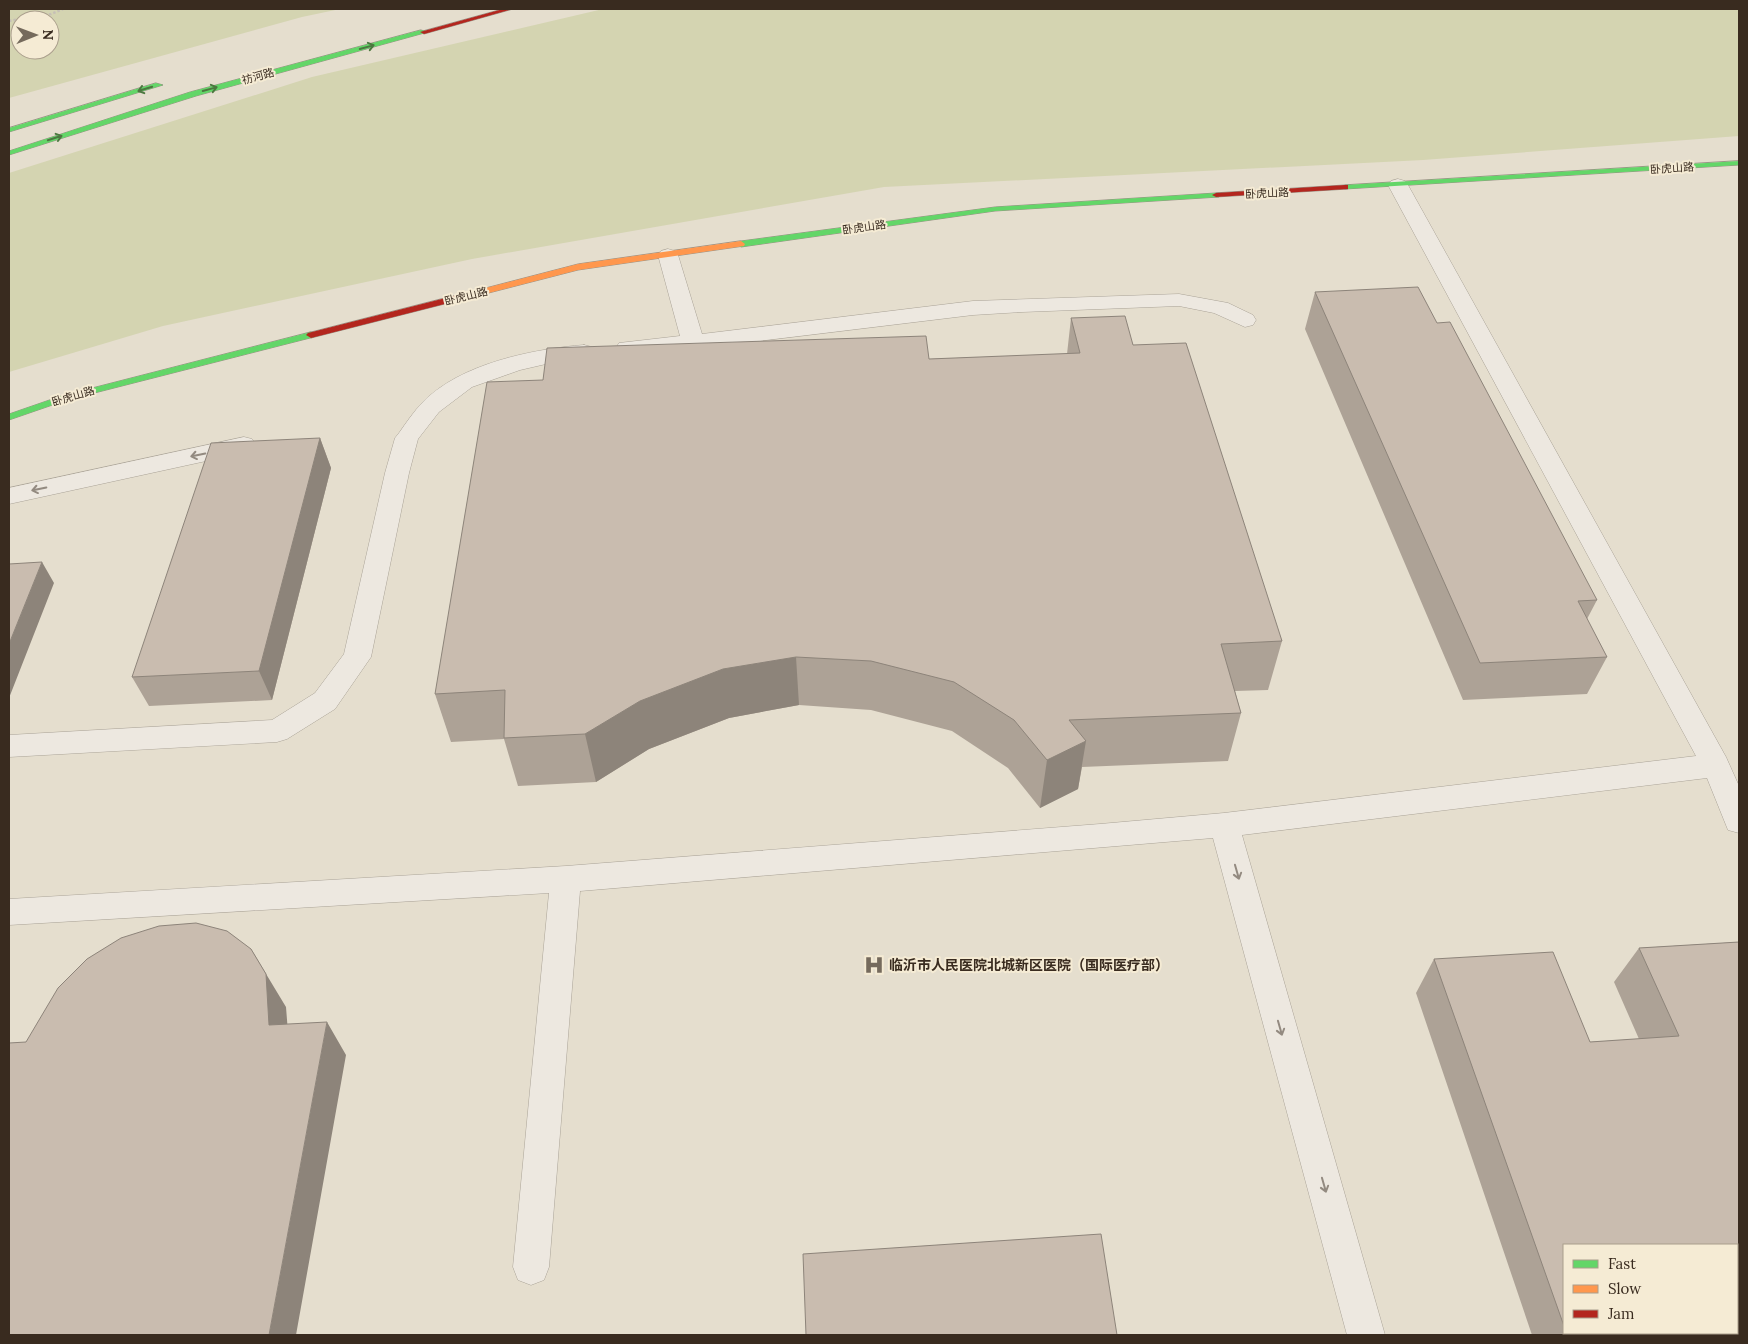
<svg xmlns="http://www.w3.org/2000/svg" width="1748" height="1344" viewBox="0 0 1748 1344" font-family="Lora,'Noto Sans SC',serif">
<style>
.green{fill:#d4d4b1;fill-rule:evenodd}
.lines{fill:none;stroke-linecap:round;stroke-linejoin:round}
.lane-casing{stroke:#aaa397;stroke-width:1}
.fast-casing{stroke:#9a9286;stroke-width:1}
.slow-casing{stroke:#9a9286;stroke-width:1}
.jam-casing{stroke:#9a9286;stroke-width:1}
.path{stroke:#c6bfb6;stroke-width:2.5;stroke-dasharray:2.5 2;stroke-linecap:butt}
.lane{fill:#ede8e0;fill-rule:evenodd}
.fast{fill:#63d668;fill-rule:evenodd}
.slow{fill:#ff974d;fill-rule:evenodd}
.jam{fill:#b3261e;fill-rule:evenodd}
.wall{fill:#ada296;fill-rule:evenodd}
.shaded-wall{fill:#8d847a}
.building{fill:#c9bcaf;stroke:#8d847a}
.oneway{stroke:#4c7840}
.oneway2{stroke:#938a80}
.labels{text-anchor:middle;stroke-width:4;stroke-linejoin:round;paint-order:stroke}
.far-street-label{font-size:11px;fill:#392b1f;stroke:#f5ebd4}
.poi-label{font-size:14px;font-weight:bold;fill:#392b1f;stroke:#f5ebd4;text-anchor:start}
</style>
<rect width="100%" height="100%" fill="#e5dece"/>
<!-- green -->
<path class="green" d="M 9,9 L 340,9 L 302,17 L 9,98 ZM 20,20 L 50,20 L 50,50 L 20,50 Z
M 603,9 L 1739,9 L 1739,136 L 1423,160 L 884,187 L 472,259 L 163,326 L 9,372 L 9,173 L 312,77 Z"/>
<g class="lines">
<defs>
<path id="lane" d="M 1398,179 L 1405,181 L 1408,185 L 1726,757 L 1739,786 L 1739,833 L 1728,830 L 1707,778 L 1242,835 L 1385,1335 L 1347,1335 L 1213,838 L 580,891 L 549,1267 L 544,1280 L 531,1285 L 518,1280 L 513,1267 L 549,893 L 9,925 L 9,899 L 566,866 L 1100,824 L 1224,813 L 1696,756 L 1388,185 L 1391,181 Z
M 668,249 L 675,251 L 678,255 L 702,334 L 973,301 L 1179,294 L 1228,303 L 1253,315 L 1256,320 L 1253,325 L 1245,327 L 1214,313 L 1179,306 L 1022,312 L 973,315 L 693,349 L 627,355 L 619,353 L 616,348 L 619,343 L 680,336 L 658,255 L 661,251 Z
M 584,345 L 592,347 L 595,352 L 592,357 L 559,361 L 520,370 L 472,387 L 439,412 L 418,439 L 409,473 L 371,657 L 335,709 L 287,739 L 277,742 L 9,757 L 9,735 L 272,720 L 315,693 L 344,654 L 385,473 L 395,438 L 399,433 C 406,423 414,411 423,402 C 460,364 532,349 584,345 Z
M 244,437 L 252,439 L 256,445 L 252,451 L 9,504 L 9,488 Z"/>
<path id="fast" d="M 421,30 L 428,32 L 196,96 L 9,155 L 9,151 L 190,92 Z
M 156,83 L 163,85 L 9,132 L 9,128 Z
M 1739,161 L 1739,165 L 1345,189 L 1341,187 L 1345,185 Z
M 1216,193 L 1219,193 L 1219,197 L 995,211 L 741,247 L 737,244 L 741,241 L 995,207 Z
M 311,332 L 314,333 L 314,337 L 67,400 L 9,420 L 9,414 L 61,396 Z"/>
<path id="slow" d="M 741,241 L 745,244 L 744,246 L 578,270 L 477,296 L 473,293 L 474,291 L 578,264 Z"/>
<path id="jam" d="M 503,9 L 513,9 L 424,34 L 420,32 Z
M 1345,185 L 1348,185 L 1348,189 L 1216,197 L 1212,195 L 1216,193 Z
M 477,290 L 481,293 L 480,295 L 311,338 L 306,335 L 308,333 Z"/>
</defs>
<!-- lane casing -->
<use href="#lane" class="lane-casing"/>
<!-- fast casing -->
<use href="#fast" class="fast-casing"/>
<!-- slow casing -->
<use href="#slow" class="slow-casing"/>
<!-- jam casing -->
<use href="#jam" class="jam-casing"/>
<!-- path -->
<path class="path" d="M 9,21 L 51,14 L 63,9"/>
<!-- lane -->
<use href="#lane" class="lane"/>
<!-- fast -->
<use href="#fast" class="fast"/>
<!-- slow -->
<use href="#slow" class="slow"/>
<!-- jam -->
<use href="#jam" class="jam"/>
</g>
<!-- wall -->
<path class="wall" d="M 1315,292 L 1437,323 L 1597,600 L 1587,619 L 1607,657 L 1587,694 L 1463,700 L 1305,329 Z
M 1071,318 L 1133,345 L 1282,641 L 1268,690 L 1235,691 L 1241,713 L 1228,761 L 1082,767 L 1078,789 L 1040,808 L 1008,768 L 952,731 L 871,710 L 799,705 L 729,718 L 649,749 L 596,782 L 518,786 L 504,739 L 451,742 L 435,694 L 543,380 L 929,359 L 1067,354 Z
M 320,438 L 331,468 L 272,700 L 149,706 L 132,677 Z
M 1739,942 L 1739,1335 L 1532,1335 L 1416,993 L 1434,959 L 1590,1042 L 1639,1039 L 1614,982 L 1639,948 ZM 1564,1245 L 1737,1333 L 1564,1333 Z"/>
<!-- shaded-wall -->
<path class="shaded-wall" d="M 320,438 L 331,468 L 272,700 L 259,671 Z
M 42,562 L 54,583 L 9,698 L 9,644 Z
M 796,657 L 799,705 L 729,718 L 649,749 L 596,782 L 585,734 L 640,701 L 723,669 Z
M 1086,741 L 1078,789 L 1040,808 L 1047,760 Z
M 251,949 L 286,1007 L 290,1058 L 269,1025 Z
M 327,1022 L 346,1055 L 296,1335 L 269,1335 Z"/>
<!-- building -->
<path class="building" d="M 1418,287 L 1437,323 L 1450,322 L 1597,600 L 1578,601 L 1607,657 L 1480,663 L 1315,292 Z
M 1125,316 L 1133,345 L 1186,343 L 1282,641 L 1221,644 L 1241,713 L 1069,720 L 1086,741 L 1047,760 L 1014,720 L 954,682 L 871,661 L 796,657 L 723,669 L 640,701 L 585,734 L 504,738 L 505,690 L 435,694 L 487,382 L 543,380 L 547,348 L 926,336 L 929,359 L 1080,353 L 1071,318 Z
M 320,438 L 259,671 L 132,677 L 211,443 Z
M 42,562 L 9,644 L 9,564 Z
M 196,923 L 227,931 L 251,949 L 266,974 L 269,1025 L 327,1022 L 269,1335 L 9,1335 L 9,1043 L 26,1042 L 58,988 L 87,959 L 121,938 L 159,926 Z
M 1739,942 L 1739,1335 L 1568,1335 L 1567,1333 L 1737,1333 L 1737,1245 L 1564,1245 L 1564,1326 L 1434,959 L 1553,952 L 1590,1042 L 1679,1036 L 1639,948 Z
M 1101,1234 L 1117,1335 L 806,1335 L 803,1254 Z"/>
<!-- one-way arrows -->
<defs><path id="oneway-shaft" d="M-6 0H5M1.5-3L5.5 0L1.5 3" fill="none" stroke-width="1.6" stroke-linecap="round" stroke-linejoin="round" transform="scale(1.25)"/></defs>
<g class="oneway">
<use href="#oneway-shaft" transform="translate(367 47) rotate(-15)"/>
<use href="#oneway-shaft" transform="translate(145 89) rotate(163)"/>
<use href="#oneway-shaft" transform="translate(210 89) rotate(-15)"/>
<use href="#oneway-shaft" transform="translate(55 138) rotate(-18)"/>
</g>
<g class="oneway2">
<use href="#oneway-shaft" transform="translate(198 455) rotate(168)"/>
<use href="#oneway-shaft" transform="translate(39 489) rotate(168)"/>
<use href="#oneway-shaft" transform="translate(1237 872) rotate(74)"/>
<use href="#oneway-shaft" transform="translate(1280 1028) rotate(74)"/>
<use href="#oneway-shaft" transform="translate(1324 1185) rotate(74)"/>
</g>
<!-- icons -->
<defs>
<symbol id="hospital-bare" viewBox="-9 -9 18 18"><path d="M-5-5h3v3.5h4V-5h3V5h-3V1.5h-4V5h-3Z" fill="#756a5c" stroke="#f5ebd4" stroke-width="2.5" paint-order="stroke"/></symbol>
</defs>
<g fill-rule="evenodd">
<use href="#hospital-bare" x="860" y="951" width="28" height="28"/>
</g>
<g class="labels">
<!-- far-street labels -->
<g class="far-street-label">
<text transform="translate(258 76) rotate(-15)" y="4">祊河路</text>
<text transform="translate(1672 168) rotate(-4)" y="4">卧虎山路</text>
<text transform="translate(1267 193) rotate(-3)" y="4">卧虎山路</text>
<text transform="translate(864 227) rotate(-8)" y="4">卧虎山路</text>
<text transform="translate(466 296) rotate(-14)" y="4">卧虎山路</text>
<text transform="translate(73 396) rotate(-16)" y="4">卧虎山路</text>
</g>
<!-- poi labels -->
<g class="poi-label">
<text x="889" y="970">临沂市人民医院北城新区医院（国际医疗部）</text>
</g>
</g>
<!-- border -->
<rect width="1748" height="1344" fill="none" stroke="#392b1f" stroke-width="20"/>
<!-- legend -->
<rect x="1563" y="1244" width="175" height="90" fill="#f5ebd4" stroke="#aa9e8c"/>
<rect x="1573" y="1260" width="25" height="8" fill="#63d668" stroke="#aa9e8c"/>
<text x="1608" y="1269" font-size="15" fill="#392b1f">Fast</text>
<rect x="1573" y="1285" width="25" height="8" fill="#ff974d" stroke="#aa9e8c"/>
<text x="1608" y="1294" font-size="15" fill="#392b1f">Slow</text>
<rect x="1573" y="1310" width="25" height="8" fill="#b3261e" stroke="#aa9e8c"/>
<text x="1608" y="1319" font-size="15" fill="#392b1f">Jam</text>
<!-- north arrow -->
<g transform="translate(35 35) rotate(89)"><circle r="24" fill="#f5ebd4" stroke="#aa9e8c"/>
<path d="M0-4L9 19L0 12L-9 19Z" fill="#756a5c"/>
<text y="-8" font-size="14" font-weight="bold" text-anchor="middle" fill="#392b1f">N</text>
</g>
</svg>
